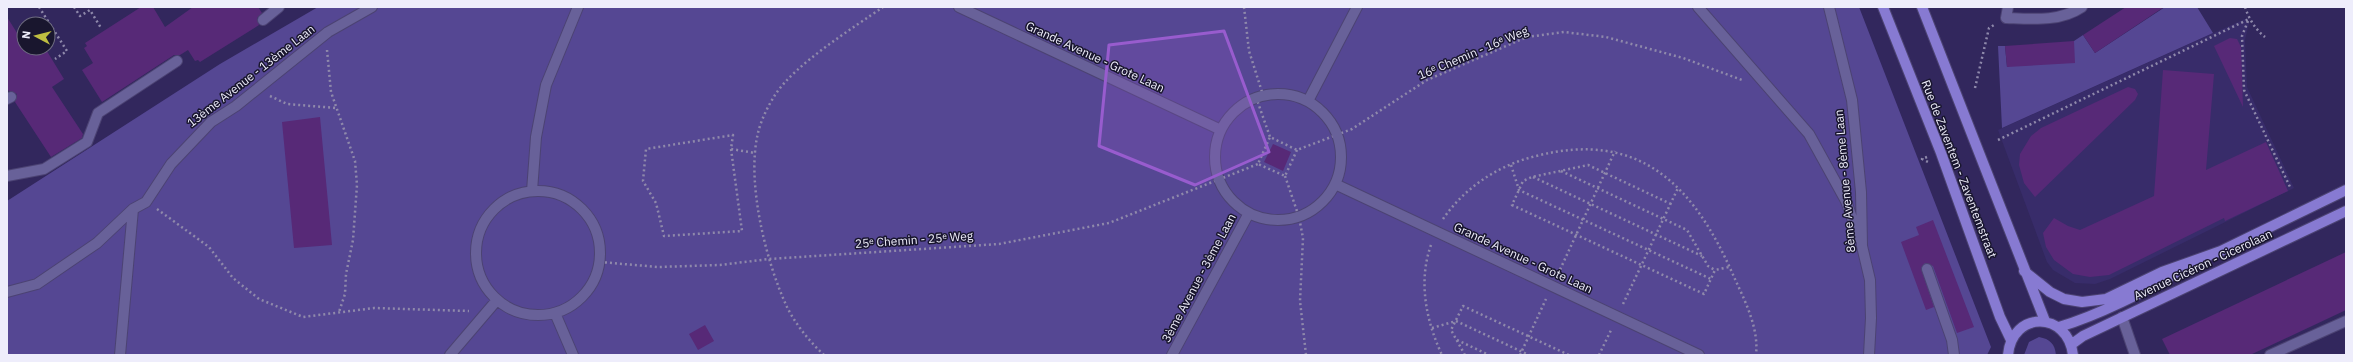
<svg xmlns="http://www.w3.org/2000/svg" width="2353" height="362" viewBox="0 0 2353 362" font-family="'IBM Plex Sans',sans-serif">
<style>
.built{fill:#382c6a}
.green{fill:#554793}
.building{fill:#572977}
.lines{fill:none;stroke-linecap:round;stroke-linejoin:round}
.service-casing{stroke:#4c4373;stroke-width:12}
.pedestrian-casing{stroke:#4c4373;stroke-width:12}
.minor-casing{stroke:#4c4373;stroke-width:12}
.secondary-casing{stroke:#4c4373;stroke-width:12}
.path{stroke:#8f89ab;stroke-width:2.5;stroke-dasharray:2 3;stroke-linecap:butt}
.service{stroke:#686199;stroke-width:10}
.pedestrian{stroke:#686199;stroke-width:10}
.minor{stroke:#686199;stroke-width:10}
.secondary{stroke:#877ad2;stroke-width:10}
.marked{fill:#985cce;fill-opacity:0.2;stroke:#985cce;stroke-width:3;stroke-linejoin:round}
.labels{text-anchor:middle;stroke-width:3;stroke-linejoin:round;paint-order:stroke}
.street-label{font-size:12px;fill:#eeedfb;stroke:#19162e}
</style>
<rect width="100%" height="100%" fill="#32275d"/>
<!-- built -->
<path class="built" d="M 2247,18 L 2249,23 L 2245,40 L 2247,87 L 2294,188 L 2110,279 L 2095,284 L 2075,283 L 2053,270 L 2047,262 L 1998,130 Z"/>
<!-- green -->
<path class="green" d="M 318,7 L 1859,7 L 1991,347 L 1987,355 L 7,355 L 7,201 L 220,64 Z
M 2165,7 L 2197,7 L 2213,33 L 2002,128 L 1998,46 L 2005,46 L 2007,67 L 2074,41 L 2083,35 L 2095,53 Z
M 2039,337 C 2050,339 2055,344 2056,355 L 2024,355 L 2029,342 Z"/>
<!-- building -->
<path class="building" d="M 141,7 L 153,7 L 165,27 L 193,7 L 258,7 L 262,13 L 257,18 L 259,25 L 200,62 L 198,60 L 195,61 L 188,50 L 180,55 L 174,55 L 102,102 L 82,70 L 93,63 L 84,48 L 87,46 L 85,43 Z
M 2126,7 L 2164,7 L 2095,53 L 2083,35 Z
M 7,17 L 24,44 L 24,48 L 27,48 L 30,54 L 39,48 L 45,48 L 64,79 L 52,87 L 83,134 L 82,138 L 51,157 L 15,102 L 17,94 L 7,90 Z
M 2230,38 L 2237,39 L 2241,47 L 2243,107 L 2214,46 Z
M 2074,41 L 2075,63 L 2007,67 L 2005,46 Z
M 2163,70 L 2214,74 L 2206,170 L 2266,142 L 2288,191 L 2225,221 L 2224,218 L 2109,275 L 2090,277 L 2073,274 L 2054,260 L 2046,247 L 2043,233 L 2054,218 L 2068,226 L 2080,230 L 2154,196 Z
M 2128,87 L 2135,89 L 2138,94 L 2135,100 L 2035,197 L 2024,183 L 2019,165 L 2020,154 L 2031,136 L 2041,128 Z
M 320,117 L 332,245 L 294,248 L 282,122 Z
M 1273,144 L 1291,152 L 1283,171 L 1264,162 Z
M 1933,220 L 1974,327 L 1957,333 L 1933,266 L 1925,263 L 1921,268 L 1934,307 L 1926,310 L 1901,242 L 1919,235 L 1916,227 Z
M 2346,252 L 2346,310 L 2250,355 L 2170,355 L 2162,339 Z
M 705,325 L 714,341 L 698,350 L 689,334 Z"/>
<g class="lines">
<defs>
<path id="service" d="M 263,20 L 279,7
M 7,99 L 11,97
M 7,176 L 44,169 L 87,142 L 98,113 L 177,61
M 1927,269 L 1952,340 L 1954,355
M 2122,317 L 2135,355
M 2270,355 L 2346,321"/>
<path id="pedestrian" d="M 959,7 L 1221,130
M 1698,7 L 1809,134 L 1846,201 L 1859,238
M 1829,7 L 1852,100 L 1861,192 L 1862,246 L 1870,280 L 1871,318 L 1869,355
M1215 157a63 63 0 1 1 126 0a63 63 0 1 1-126 0Z
M 1308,101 L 1357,7
M 1335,184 L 1699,355
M476 253a62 62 0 1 1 124 0a62 62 0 1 1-124 0Z
M 532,191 L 536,137 L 546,85 L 578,7
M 7,292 L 37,284 L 97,243 L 133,209 L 146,202 L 171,164 L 211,122 L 236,106 L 328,32 L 372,7
M 555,313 L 573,355
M 120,355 L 133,209
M 450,355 L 497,300
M 1172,355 L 1249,213"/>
<path id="minor" d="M 2008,7 L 2006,18 C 2032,19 2060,22 2082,7"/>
<path id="secondary" d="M 1883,7 L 1941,153 L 2000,317 L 2011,340
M 1922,7 L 2045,321
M 2024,271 L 2050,292 L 2064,299 L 2082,302 L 2106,299 L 2162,272 L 2221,251 L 2346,190
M 2059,327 C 2096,316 2148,291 2180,270
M 2072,344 L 2083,336 L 2346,211
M 2008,355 C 2012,310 2068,311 2073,355"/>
</defs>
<!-- service casing -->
<use href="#service" class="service-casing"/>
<!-- pedestrian casing -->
<use href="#pedestrian" class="pedestrian-casing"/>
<!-- minor casing -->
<use href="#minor" class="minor-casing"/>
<!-- secondary casing -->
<use href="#secondary" class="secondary-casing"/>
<!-- path -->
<path class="path" d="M 39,7 L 67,51 L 55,59
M 74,7 L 80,16 L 90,10 L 101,28
M 1244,7 L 1249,51 L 1263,95
M 2245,7 C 2249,19 2255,29 2265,37
M 2248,21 L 2242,36 L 2244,90 L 2291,189
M 327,50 L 331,92 L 355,161 L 357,185 L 353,240 L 346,274 L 345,294 L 339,312
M 1975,88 L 1989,28 L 1994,25
M 270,96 L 287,104 L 336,108
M 1256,97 L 1270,137
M 1998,140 L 2249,19
M 731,149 L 742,231 L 664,236 L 656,203 L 643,181 L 646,149 L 733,135 L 731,149 L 755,153
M 1297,150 L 1285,176 L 1258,164 L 1270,137 L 1297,150 L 1352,129 L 1427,80 L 1527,37 L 1564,32 L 1606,37 L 1683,58 L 1742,80
M 1927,157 L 1922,159 L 1928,162
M 1511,165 L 1519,190 L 1711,279
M 1561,171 L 1687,230 L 1708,266 L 1715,270
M 1285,176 L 1299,217 L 1303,238 L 1300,301 L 1306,355
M 1533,177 L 1702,256
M 1671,204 L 1588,165 L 1532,177 L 1523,181 L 1512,205 L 1704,294 L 1715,270 L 1729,267
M 157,209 L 209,247 L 233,278 L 259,299 L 303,317 L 374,308 L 469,311
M 1443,219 C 1465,187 1499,165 1536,156 C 1641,129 1695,187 1734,277 C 1745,301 1759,328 1756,355
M 1431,245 C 1418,281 1426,321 1442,355
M 600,262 L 658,267 L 720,265 L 769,259 L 999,244 L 1109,223 L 1258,164
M 1558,274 L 1615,151
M 1623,304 L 1678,188
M 1432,328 L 1456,321 L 1529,355
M 1457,340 L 1489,355
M 824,355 C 810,342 796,325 787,307 C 766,262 746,182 758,133 C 761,120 768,106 775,95 C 795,64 853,28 883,7
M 1465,355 L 1451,330 L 1463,306 L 1569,355
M 1520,355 L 1546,299
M 1599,355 L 1612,328"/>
<!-- service -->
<use href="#service" class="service"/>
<!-- pedestrian -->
<use href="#pedestrian" class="pedestrian"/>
<!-- minor -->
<use href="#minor" class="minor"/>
<!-- secondary -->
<use href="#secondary" class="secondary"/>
</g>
<!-- marked area -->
<path class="marked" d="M 1224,31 L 1269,152 L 1195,185 L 1099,146 L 1109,45 Z"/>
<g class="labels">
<!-- street labels -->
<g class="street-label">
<text transform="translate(1473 53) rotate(-23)" y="4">16ᵉ Chemin - 16ᵉ Weg</text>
<text transform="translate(1095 57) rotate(25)" y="4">Grande Avenue - Grote Laan</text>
<text transform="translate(251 76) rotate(-38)" y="4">13ème Avenue - 13ème Laan</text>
<text transform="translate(1959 169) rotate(69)" y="4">Rue de Zaventem - Zaventemstraat</text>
<text transform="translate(1845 181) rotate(-95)" y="4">8ème Avenue - 8ème Laan</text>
<text transform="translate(914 240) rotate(-4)" y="4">25ᵉ Chemin - 25ᵉ Weg</text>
<text transform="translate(1523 258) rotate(25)" y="4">Grande Avenue - Grote Laan</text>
<text transform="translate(2203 265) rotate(-25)" y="4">Avenue Cicéron - Cicerolaan</text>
<text transform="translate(1199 278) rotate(-62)" y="4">3ème Avenue - 3ème Laan</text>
</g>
</g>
<!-- border -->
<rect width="2353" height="362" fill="none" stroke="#eeedfb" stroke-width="16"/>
<!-- north arrow -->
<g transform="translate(36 36) rotate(277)"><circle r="19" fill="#19162e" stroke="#6e6c80"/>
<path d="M0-3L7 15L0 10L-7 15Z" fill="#bfbe41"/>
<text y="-6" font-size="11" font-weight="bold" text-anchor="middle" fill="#eeedfb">N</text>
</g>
</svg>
